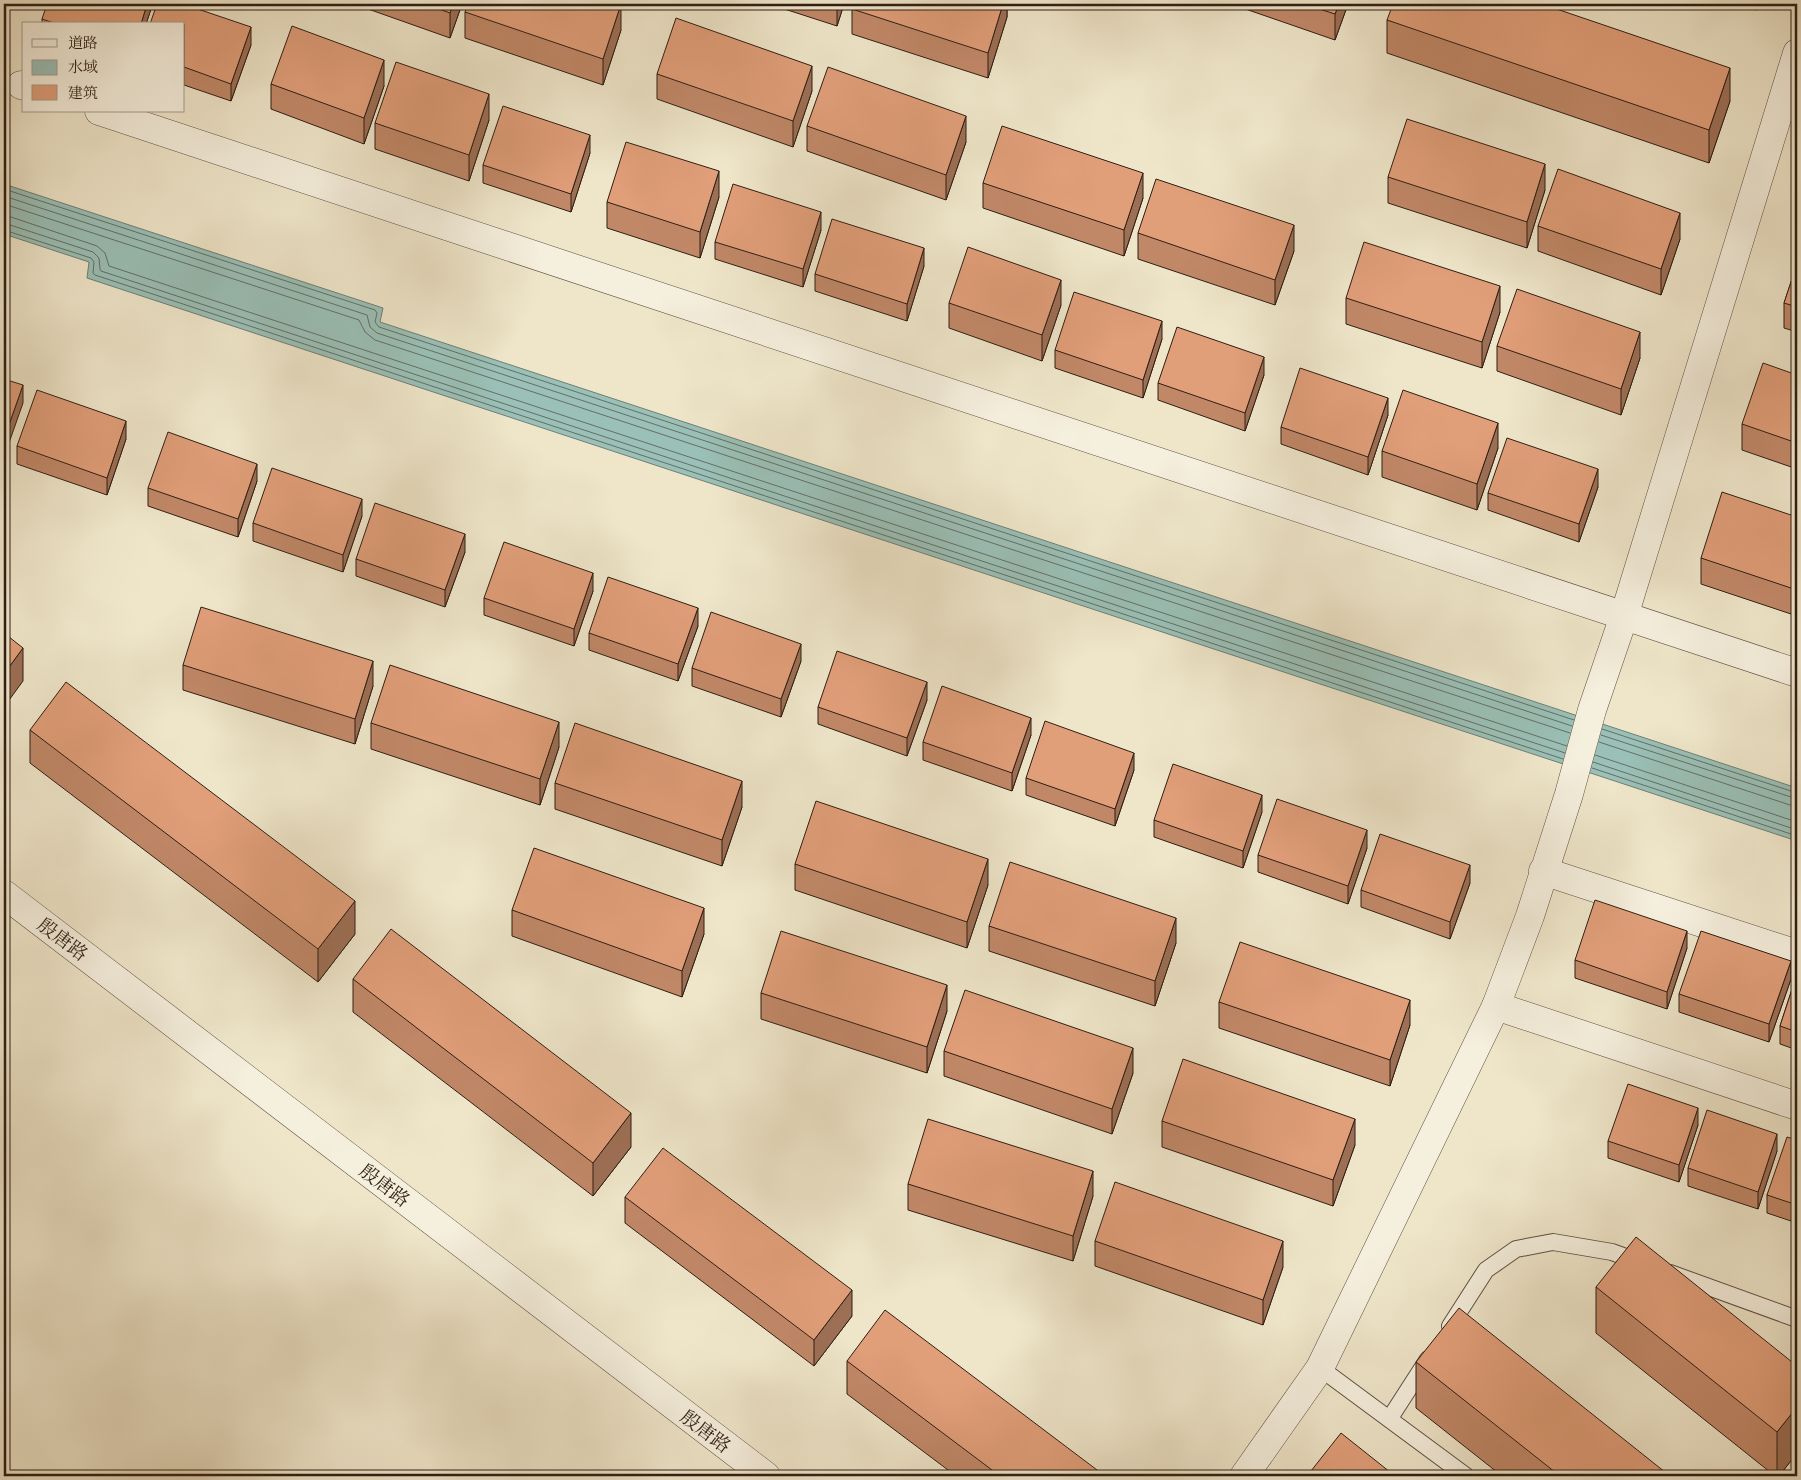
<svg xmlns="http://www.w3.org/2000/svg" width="1801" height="1480" viewBox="0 0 1801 1480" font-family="'Gentium Book Plus','Noto Serif SC',serif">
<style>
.water{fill:#9ac0b7;stroke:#6f7f76}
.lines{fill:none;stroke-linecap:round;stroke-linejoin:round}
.shore{stroke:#646f66;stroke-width:1}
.service-casing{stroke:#5f5042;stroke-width:18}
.minor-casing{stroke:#5f5042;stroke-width:29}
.tertiary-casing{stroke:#5f5042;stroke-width:29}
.service{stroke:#f5efdd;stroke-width:16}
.minor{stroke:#f5efdd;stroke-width:28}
.tertiary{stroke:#f5efdd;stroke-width:28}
.wall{fill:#c18868;stroke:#2f1e15}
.shaded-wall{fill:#9d6f55;stroke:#2f1e15}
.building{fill:#e09e79;stroke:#2f1e15}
.labels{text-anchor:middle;stroke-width:4.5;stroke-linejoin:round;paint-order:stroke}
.street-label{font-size:19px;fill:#2f1e15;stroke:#f5efdd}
</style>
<rect width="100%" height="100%" fill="#efe6ca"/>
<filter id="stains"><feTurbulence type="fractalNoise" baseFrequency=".004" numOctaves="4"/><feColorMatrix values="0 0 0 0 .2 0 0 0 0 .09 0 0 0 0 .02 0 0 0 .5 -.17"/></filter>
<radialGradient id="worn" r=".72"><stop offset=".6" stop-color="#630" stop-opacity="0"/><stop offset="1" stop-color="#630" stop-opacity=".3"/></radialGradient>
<!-- water -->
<path class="water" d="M 4,184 L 383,308 L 380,322 L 1797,788 L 1797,841 L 87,278 L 89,262 L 4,234 Z"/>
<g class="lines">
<!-- shore -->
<path class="shore" d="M 4,189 L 375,310 L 377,313 L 375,322 L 379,327 L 1574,720
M 4,196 L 367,315 L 370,327 L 377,333 L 1572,726
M 4,204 L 359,320 L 365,332 L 375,340 L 1570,733
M 4,216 L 11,217 L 97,246 L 105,253 L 109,266 L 1567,746
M 4,223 L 93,252 L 99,258 L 100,269 L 101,271 L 1565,753
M 4,230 L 91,258 L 94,262 L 93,273 L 95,275 L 1563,759
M 1602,729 L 1797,793
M 1601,735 L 1797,799
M 1599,742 L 1790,805 L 1797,806
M 1595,755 L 1797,822
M 1593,762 L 1797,830
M 1592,768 L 1797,836"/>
<defs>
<path id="service" d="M 1670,1273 L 1797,1319
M 1450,1326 L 1486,1270 L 1516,1249 L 1553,1242 L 1612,1252 L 1642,1263
M 1320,1368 L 1466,1476
M 1390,1418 L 1428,1359"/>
<path id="minor" d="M 21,85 L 24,86
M 99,111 L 1797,673
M 1543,871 L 1797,954
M 1496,1006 L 1797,1106"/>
<path id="tertiary" d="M 4,894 L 766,1476
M 1244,1476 L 1320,1368 L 1496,1006 L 1530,916 L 1569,794 L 1592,710 L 1624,616 L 1797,53"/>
</defs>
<!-- service casing -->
<use href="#service" class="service-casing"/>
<!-- minor casing -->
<use href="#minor" class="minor-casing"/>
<!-- tertiary casing -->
<use href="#tertiary" class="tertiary-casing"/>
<!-- service -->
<use href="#service" class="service"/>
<!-- minor -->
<use href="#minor" class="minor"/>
<!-- tertiary -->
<use href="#tertiary" class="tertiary"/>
</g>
<!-- wall -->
<path class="wall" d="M 151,4 L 151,9 L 146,24 L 42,24 L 42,19 Z
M 354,4 L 462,4 L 450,38 Z
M 769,4 L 844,4 L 837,26 Z
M 1007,4 L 1007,17 L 988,78 L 852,34 L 852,9 Z
M 1231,4 L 1348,4 L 1335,40 Z
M 1738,4 L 1758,4 L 1756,10 Z
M 465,12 L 621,30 L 603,85 L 465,38 Z
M 1387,20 L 1730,101 L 1709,163 L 1387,53 Z
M 184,24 L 251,45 L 231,101 L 184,85 Z
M 657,74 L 812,91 L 793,147 L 657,99 Z
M 271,84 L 384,86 L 364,144 L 271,109 Z
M 489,120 L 469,181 L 375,149 L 375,123 Z
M 807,126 L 966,142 L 946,200 L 807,151 Z
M 590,153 L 571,212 L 483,183 L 483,165 Z
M 1388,177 L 1545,190 L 1527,248 L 1388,203 Z
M 983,183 L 1143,198 L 1124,256 L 983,208 Z
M 719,197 L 700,258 L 607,228 L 607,202 Z
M 1538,226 L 1680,239 L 1661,295 L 1538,251 Z
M 821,230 L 803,287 L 715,259 L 715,242 Z
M 1138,233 L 1294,251 L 1275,305 L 1138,259 Z
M 1797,264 L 1797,332 L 1784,328 L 1784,303 Z
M 924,266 L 907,321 L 815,291 L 815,274 Z
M 1346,298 L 1500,312 L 1482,368 L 1346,324 Z
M 949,303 L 1061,305 L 1042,361 L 949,328 Z
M 1162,339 L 1143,398 L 1055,368 L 1055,350 Z
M 1497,346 L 1640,358 L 1621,415 L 1497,371 Z
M 1264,375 L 1245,431 L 1158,400 L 1158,383 Z
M 1797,375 L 1797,469 L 1742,450 L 1742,424 Z
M 1388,415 L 1368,475 L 1281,444 L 1281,427 Z
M 126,439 L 107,495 L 17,464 L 17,446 Z
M 1498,448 L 1477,510 L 1382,477 L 1382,451 Z
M 257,481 L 238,537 L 148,506 L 148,488 Z
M 1598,487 L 1579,542 L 1488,510 L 1488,493 Z
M 362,516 L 343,572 L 253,541 L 253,523 Z
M 1797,517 L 1797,616 L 1701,584 L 1701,558 Z
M 465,552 L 445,607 L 356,576 L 356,559 Z
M 593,591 L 574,646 L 484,615 L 484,598 Z
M 698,626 L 678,681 L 589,650 L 589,633 Z
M 801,661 L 781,717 L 692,686 L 692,668 Z
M 183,665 L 373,686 L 355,744 L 183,690 Z
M 927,700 L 907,756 L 818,724 L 818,707 Z
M 371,723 L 559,747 L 540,805 L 371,749 Z
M 30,730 L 355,934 L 318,982 L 30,763 Z
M 1031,735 L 1012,791 L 923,760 L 923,742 Z
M 1134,770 L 1115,826 L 1026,795 L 1026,778 Z
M 555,783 L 742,807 L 722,866 L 555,809 Z
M 1262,812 L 1243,868 L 1154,837 L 1154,820 Z
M 1367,848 L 1348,904 L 1258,872 L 1258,855 Z
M 795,864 L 988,885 L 967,948 L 795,890 Z
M 1470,883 L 1450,939 L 1361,907 L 1361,890 Z
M 512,910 L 704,934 L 682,997 L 512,936 Z
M 989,926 L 1176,943 L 1155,1006 L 989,951 Z
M 1687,948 L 1667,1009 L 1575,978 L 1575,960 Z
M 1797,974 L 1797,1050 L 1780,1044 L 1780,1026 Z
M 353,979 L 631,1147 L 593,1196 L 353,1012 Z
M 1791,979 L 1769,1042 L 1679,1012 L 1679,994 Z
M 761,993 L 947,1011 L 927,1073 L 761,1019 Z
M 1219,1002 L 1410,1025 L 1390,1086 L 1219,1028 Z
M 944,1051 L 1133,1073 L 1112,1134 L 944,1076 Z
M 1162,1121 L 1355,1145 L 1333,1206 L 1162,1147 Z
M 1698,1125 L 1679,1182 L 1608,1158 L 1608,1141 Z
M 1797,1140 L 1797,1223 L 1767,1213 L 1767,1195 Z
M 1777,1151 L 1758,1209 L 1688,1186 L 1688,1168 Z
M 908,1184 L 1093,1196 L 1073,1261 L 908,1210 Z
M 625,1197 L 852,1316 L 814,1366 L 625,1223 Z
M 1095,1241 L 1283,1267 L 1263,1325 L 1095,1266 Z
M 1596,1287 L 1797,1366 L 1797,1453 L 1779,1476 L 1775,1476 L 1596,1333 Z
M 847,1361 L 1105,1476 L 956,1476 L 847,1394 Z
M 1416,1362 L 1670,1476 L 1502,1476 L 1416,1408 Z"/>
<!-- shaded-wall -->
<path class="shaded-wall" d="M 147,4 L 151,4 L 151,9 L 146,24 L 141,24 Z
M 453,4 L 462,4 L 450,38 L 450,13 Z
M 621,4 L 621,30 L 603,85 L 603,59 Z
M 837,4 L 844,4 L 837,26 Z
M 1003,4 L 1007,4 L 1007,17 L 988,78 L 988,53 Z
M 1339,4 L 1348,4 L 1335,40 L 1335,14 Z
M 251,27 L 251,45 L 231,101 L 231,84 Z
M 384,60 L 384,86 L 364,144 L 364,118 Z
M 812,66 L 812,91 L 793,147 L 793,121 Z
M 1730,68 L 1730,101 L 1709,163 L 1709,130 Z
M 489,94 L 489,120 L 469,181 L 469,155 Z
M 966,116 L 966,142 L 946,200 L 946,175 Z
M 590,135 L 590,153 L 571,212 L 571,194 Z
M 1545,164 L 1545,190 L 1527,248 L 1527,222 Z
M 719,171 L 719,197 L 700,258 L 700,232 Z
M 1143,173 L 1143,198 L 1124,256 L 1124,230 Z
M 821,212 L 821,230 L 803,287 L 803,269 Z
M 1680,213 L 1680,239 L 1661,295 L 1661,269 Z
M 1294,225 L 1294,251 L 1275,305 L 1275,280 Z
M 924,248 L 924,266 L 907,321 L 907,304 Z
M 1061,280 L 1061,305 L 1042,361 L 1042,335 Z
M 1500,286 L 1500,312 L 1482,368 L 1482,342 Z
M 1162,321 L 1162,339 L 1143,398 L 1143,380 Z
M 1640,332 L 1640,358 L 1621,415 L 1621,389 Z
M 1264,357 L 1264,375 L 1245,431 L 1245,413 Z
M 23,385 L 23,403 L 4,457 L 4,439 Z
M 1388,398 L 1388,415 L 1368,475 L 1368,457 Z
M 126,421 L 126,439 L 107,495 L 107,478 Z
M 1498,423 L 1498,448 L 1477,510 L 1477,484 Z
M 257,464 L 257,481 L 238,537 L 238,519 Z
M 1598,469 L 1598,487 L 1579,542 L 1579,524 Z
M 362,499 L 362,516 L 343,572 L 343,555 Z
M 465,534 L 465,552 L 445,607 L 445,590 Z
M 593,573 L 593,591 L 574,646 L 574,629 Z
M 698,608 L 698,626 L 678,681 L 678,664 Z
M 801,644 L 801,661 L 781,717 L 781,699 Z
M 23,648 L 23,681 L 4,707 L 4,674 Z
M 373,661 L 373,686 L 355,744 L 355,719 Z
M 927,682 L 927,700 L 907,756 L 907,738 Z
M 1031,718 L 1031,735 L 1012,791 L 1012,773 Z
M 559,722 L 559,747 L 540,805 L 540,779 Z
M 1134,753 L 1134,770 L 1115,826 L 1115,809 Z
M 742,781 L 742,807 L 722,866 L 722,840 Z
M 1262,795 L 1262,812 L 1243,868 L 1243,851 Z
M 1367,830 L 1367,848 L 1348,904 L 1348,886 Z
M 988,859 L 988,885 L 967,948 L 967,922 Z
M 1470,865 L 1470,883 L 1450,939 L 1450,922 Z
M 355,901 L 355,934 L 318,982 L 318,949 Z
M 704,908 L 704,934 L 682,997 L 682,971 Z
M 1176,918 L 1176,943 L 1155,1006 L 1155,981 Z
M 1687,931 L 1687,948 L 1667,1009 L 1667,992 Z
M 1791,961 L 1791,979 L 1769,1042 L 1769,1024 Z
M 947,985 L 947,1011 L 927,1073 L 927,1047 Z
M 1410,1000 L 1410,1025 L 1390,1086 L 1390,1060 Z
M 1133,1048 L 1133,1073 L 1112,1134 L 1112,1109 Z
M 1698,1108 L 1698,1125 L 1679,1182 L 1679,1165 Z
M 631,1113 L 631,1147 L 593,1196 L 593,1163 Z
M 1355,1119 L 1355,1145 L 1333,1206 L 1333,1180 Z
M 1777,1134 L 1777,1151 L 1758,1209 L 1758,1192 Z
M 1093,1171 L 1093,1196 L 1073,1261 L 1073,1236 Z
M 1283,1241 L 1283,1267 L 1263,1325 L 1263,1300 Z
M 852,1290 L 852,1316 L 814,1366 L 814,1340 Z
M 1797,1407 L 1797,1453 L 1779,1476 L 1777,1476 L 1777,1432 Z"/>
<!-- building -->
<path class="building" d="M 47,4 L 147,4 L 141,24 L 57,24 L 42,19 Z
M 157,4 L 183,4 L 251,27 L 231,84 L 184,67 L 184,24 L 150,24 Z
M 425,4 L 453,4 L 450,13 Z
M 468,4 L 621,4 L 603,59 L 465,12 Z
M 854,4 L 1003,4 L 988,53 L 852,9 Z
M 1304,4 L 1339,4 L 1335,14 Z
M 1393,4 L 1542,4 L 1730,68 L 1709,130 L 1387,20 Z
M 676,18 L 812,66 L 793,121 L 657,74 Z
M 292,26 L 384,60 L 364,118 L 271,84 Z
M 396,62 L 489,94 L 469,155 L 375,123 Z
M 828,67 L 966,116 L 946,175 L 807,126 Z
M 503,106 L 590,135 L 571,194 L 483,165 Z
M 1407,119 L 1545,164 L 1527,222 L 1388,177 Z
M 1002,126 L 1143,173 L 1124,230 L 983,183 Z
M 626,142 L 719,171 L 700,232 L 607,202 Z
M 1558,169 L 1680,213 L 1661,269 L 1538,226 Z
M 1156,179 L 1294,225 L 1275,280 L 1138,233 Z
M 733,184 L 821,212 L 803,269 L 715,242 Z
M 832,219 L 924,248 L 907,304 L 815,274 Z
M 1364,242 L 1500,286 L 1482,342 L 1346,298 Z
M 968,247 L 1061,280 L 1042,335 L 949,303 Z
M 1797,264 L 1797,307 L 1784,303 Z
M 1517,289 L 1640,332 L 1621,389 L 1497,346 Z
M 1074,292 L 1162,321 L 1143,380 L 1055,350 Z
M 1177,327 L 1264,357 L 1245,413 L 1158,383 Z
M 1763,363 L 1797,375 L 1797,443 L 1742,424 Z
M 1300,368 L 1388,398 L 1368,457 L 1281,427 Z
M 4,379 L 23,385 L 4,439 Z
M 37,390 L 126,421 L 107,478 L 17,446 Z
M 1403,390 L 1498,423 L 1477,484 L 1382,451 Z
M 168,432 L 257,464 L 238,519 L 148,488 Z
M 1507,438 L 1598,469 L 1579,524 L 1488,493 Z
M 272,468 L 362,499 L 343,555 L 253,523 Z
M 1722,492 L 1797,517 L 1797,590 L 1701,558 Z
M 375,503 L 465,534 L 445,590 L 356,559 Z
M 504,542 L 593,573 L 574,629 L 484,598 Z
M 608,577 L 698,608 L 678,664 L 589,633 Z
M 201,607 L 373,661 L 355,719 L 183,665 Z
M 711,612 L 801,644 L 781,699 L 692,668 Z
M 4,633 L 23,648 L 4,674 Z
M 837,651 L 927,682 L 907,738 L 818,707 Z
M 390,665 L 559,722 L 540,779 L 371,723 Z
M 66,682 L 355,901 L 318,949 L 30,730 Z
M 942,686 L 1031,718 L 1012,773 L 923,742 Z
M 1045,721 L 1134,753 L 1115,809 L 1026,778 Z
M 575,723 L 742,781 L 722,840 L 555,783 Z
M 1173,764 L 1262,795 L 1243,851 L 1154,820 Z
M 1277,799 L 1367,830 L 1348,886 L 1258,855 Z
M 816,801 L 988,859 L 967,922 L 795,864 Z
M 1380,834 L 1470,865 L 1450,922 L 1361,890 Z
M 534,848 L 704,908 L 682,971 L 512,910 Z
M 1010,862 L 1176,918 L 1155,981 L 989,926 Z
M 1595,900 L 1687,931 L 1667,992 L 1575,960 Z
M 391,929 L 631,1113 L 593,1163 L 353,979 Z
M 781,931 L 947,985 L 927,1047 L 761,993 Z
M 1701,931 L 1791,961 L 1769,1024 L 1679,994 Z
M 1240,942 L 1410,1000 L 1390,1060 L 1219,1002 Z
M 1797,974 L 1797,1032 L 1780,1026 Z
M 965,990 L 1133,1048 L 1112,1109 L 944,1051 Z
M 1183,1059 L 1355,1119 L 1333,1180 L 1162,1121 Z
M 1628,1084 L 1698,1108 L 1679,1165 L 1608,1141 Z
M 1707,1110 L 1777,1134 L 1758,1192 L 1688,1168 Z
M 928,1119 L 1093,1171 L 1073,1236 L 908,1184 Z
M 1787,1137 L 1797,1140 L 1797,1205 L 1767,1195 Z
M 663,1148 L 852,1290 L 814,1340 L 625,1197 Z
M 1115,1182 L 1283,1241 L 1263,1300 L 1095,1241 Z
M 1636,1237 L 1797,1366 L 1797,1407 L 1777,1432 L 1596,1287 Z
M 1459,1308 L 1670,1476 L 1560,1476 L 1416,1362 Z
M 885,1310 L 1105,1476 L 1000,1476 L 847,1361 Z
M 1341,1433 L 1395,1476 L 1307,1476 Z"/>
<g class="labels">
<!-- street labels -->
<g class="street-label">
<text transform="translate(63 939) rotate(37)" y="7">殷唐路</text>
<text transform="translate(385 1185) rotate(37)" y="7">殷唐路</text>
<text transform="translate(706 1431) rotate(37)" y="7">殷唐路</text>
</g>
</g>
<!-- margin -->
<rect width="1801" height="1480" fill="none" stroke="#efe6ca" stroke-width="20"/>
<rect x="5" y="5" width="1791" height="1470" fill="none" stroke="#2f1e15" stroke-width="2.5"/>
<rect x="10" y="10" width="1781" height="1460" fill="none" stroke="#2f1e15"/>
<!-- legend -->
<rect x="22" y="22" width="162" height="90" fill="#f5efdd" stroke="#a69b8d"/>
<rect x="32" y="39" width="25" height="8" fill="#f5efdd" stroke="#a69b8d"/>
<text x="68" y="48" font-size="15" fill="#2f1e15">道路</text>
<rect x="32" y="60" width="25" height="15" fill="#9ac0b7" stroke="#a69b8d"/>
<text x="68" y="72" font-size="15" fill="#2f1e15">水域</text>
<rect x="32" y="85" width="25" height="15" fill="#e09e79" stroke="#a69b8d"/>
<text x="68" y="98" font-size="15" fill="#2f1e15">建筑</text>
<rect width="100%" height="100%" filter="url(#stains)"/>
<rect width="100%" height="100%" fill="url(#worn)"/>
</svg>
